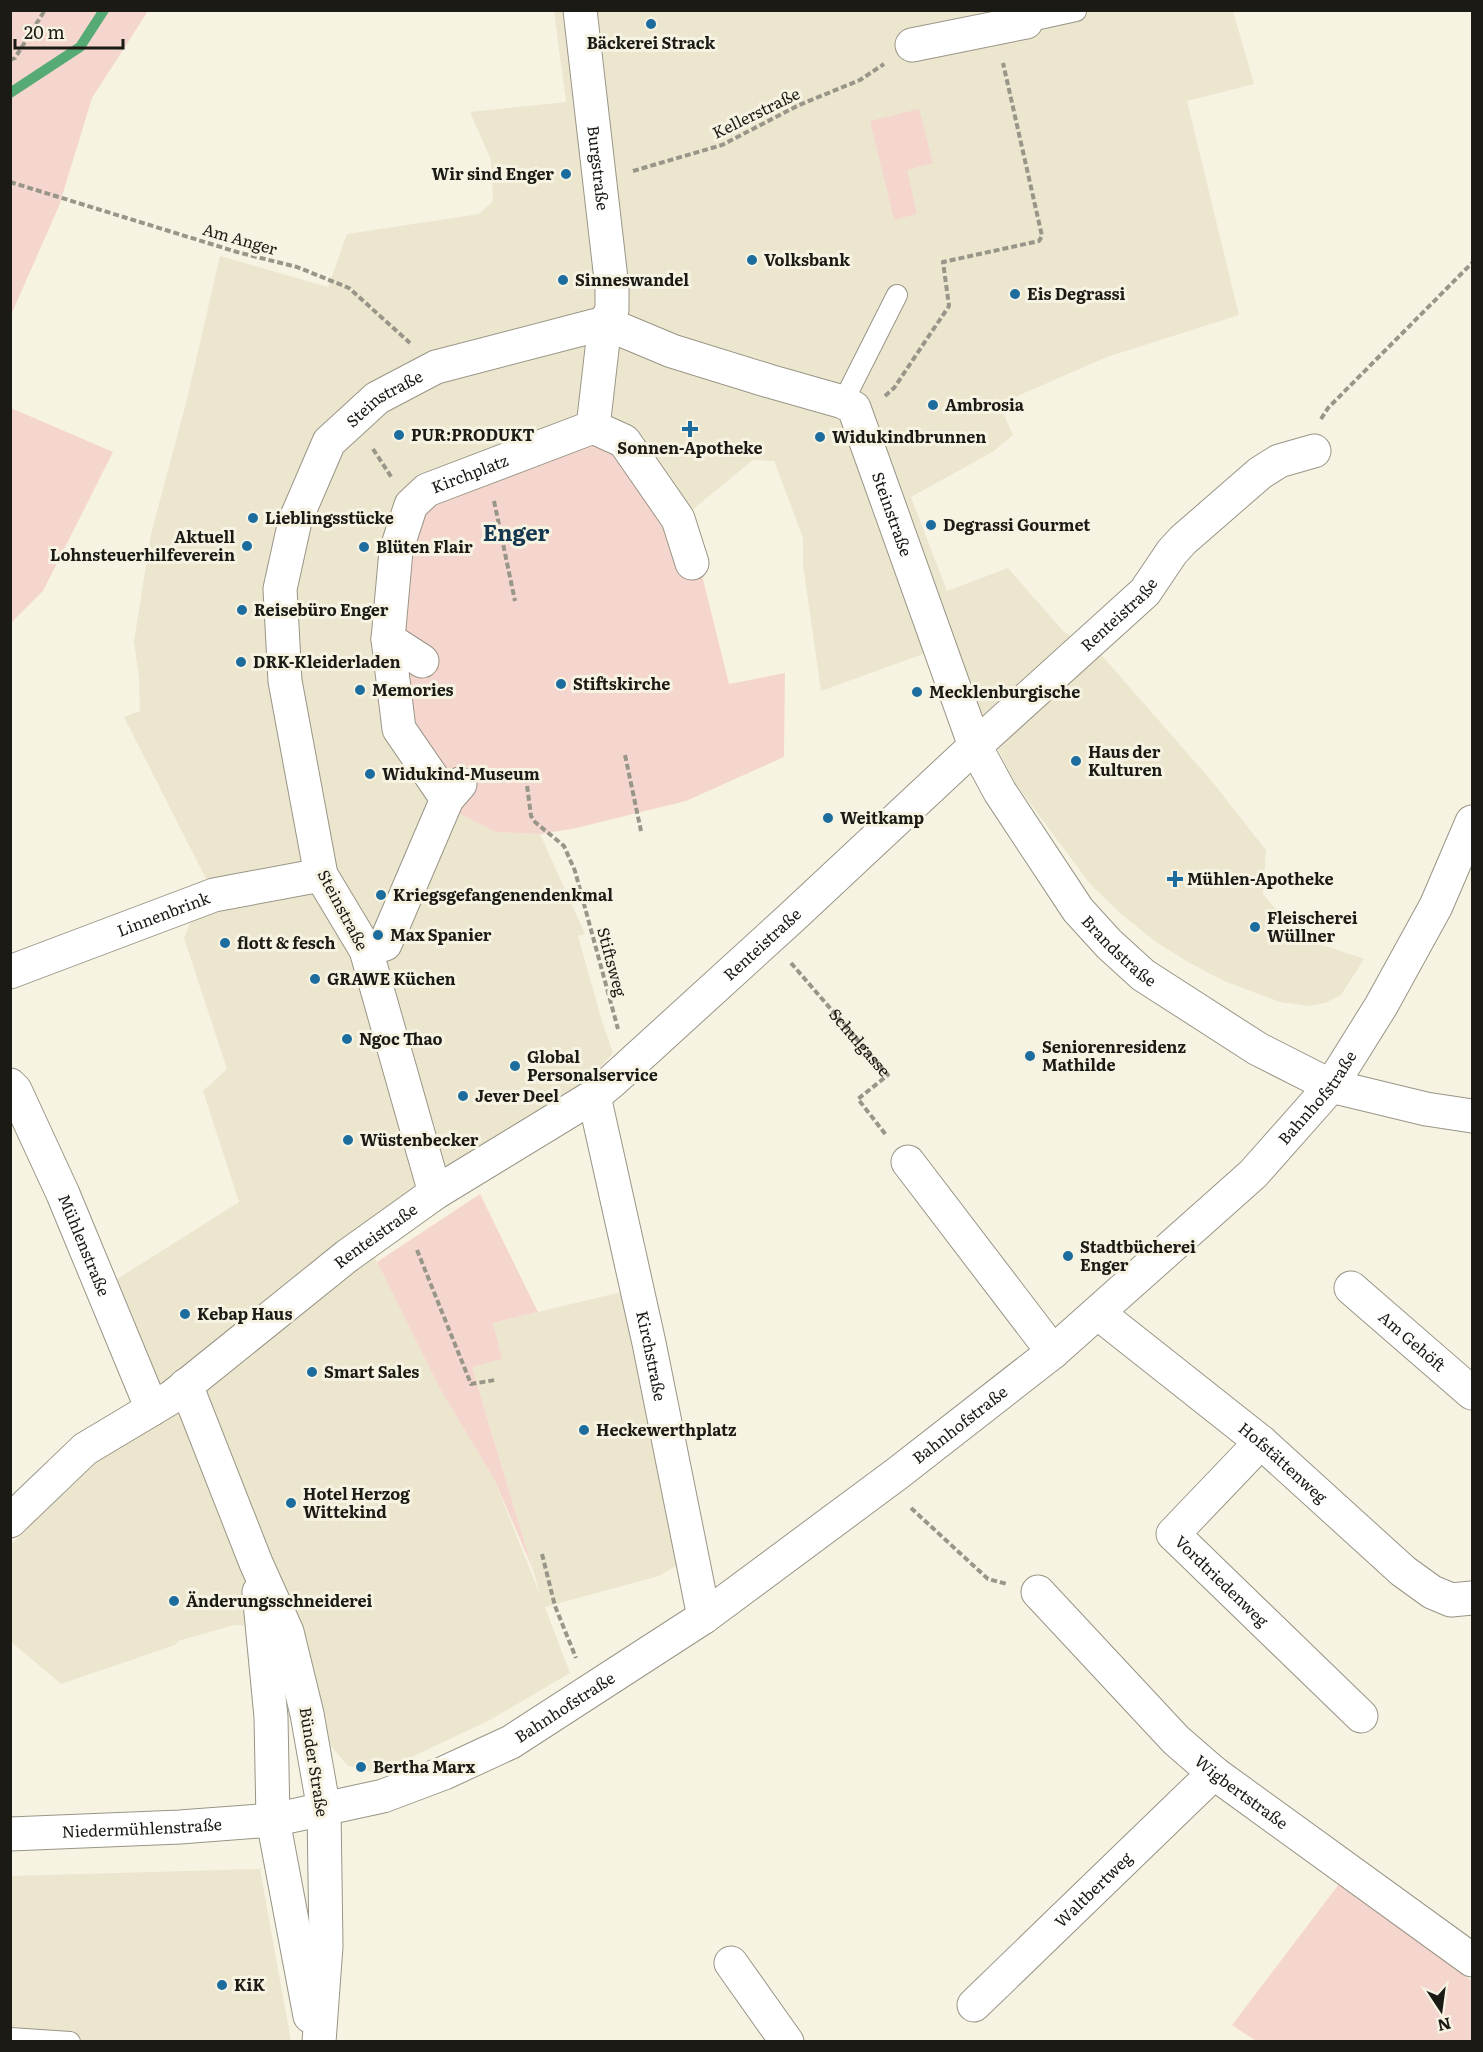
<svg xmlns="http://www.w3.org/2000/svg" width="1483" height="2052" viewBox="0 0 1483 2052" font-family="Literata,serif">
<style>
.built{fill:#ece6cf}
.green{fill:#f5d6ce}
.lines{fill:none;stroke-linecap:round;stroke-linejoin:round}
.stream{stroke:#56aa73;stroke-width:10}
.lane-casing{stroke:#999586;stroke-width:22}
.street-casing{stroke:#999586;stroke-width:35}
.secondary-casing{stroke:#999586;stroke-width:35}
.path{stroke:#989589;stroke-width:4;stroke-dasharray:6 3;stroke-linecap:butt}
.lane{stroke:#fff;stroke-width:20}
.street{stroke:#fff;stroke-width:33}
.secondary{stroke:#fff;stroke-width:33}
.poi-dot{fill:#1c6c9e;stroke:#f7f3e3;stroke-width:2}
.labels{text-anchor:middle;stroke-width:6;stroke-linejoin:round;paint-order:stroke}
.poi-label{font-size:16px;font-weight:bold;fill:#1b1a14;stroke:#f7f3e3;text-anchor:start}
.street-label{font-size:16px;fill:#1b1a14;stroke:#f7f3e3}
.district-label{font-size:22px;font-weight:bold;fill:#13374f;stroke:#f7f3e3}
</style>
<rect width="100%" height="100%" fill="#f7f3e3"/>
<!-- built -->
<path class="built" d="M 554,11 L 1233,11 L 1254,84 L 1187,101 L 1239,315 L 1107,357 L 1022,394 L 1000,406 L 1013,435 L 994,451 L 911,497 L 947,591 L 1008,568 L 1064,632 L 1098,651 L 1210,779 L 1266,850 L 1263,894 L 1299,937 L 1364,959 L 1341,995 L 1325,1003 L 1309,1006 L 1280,1002 L 1224,981 L 1188,962 L 1156,942 L 1121,914 L 1090,884 L 1015,783 L 980,713 L 926,653 L 821,691 L 803,565 L 803,538 L 774,461 L 753,460 L 698,505 L 687,515 L 496,832 L 540,834 L 585,934 L 578,936 L 602,1021 L 613,1053 L 586,1083 L 544,1107 L 358,1230 L 377,1262 L 440,1389 L 494,1479 L 541,1597 L 472,1367 L 493,1323 L 646,1286 L 690,1493 L 676,1566 L 659,1576 L 545,1607 L 570,1673 L 490,1720 L 397,1764 L 372,1772 L 348,1766 L 331,1746 L 298,1630 L 234,1625 L 178,1641 L 175,1645 L 61,1684 L 11,1642 L 10,1546 L 89,1461 L 153,1421 L 114,1281 L 239,1202 L 203,1091 L 227,1069 L 184,938 L 207,881 L 124,717 L 140,711 L 139,679 L 134,641 L 151,534 L 187,399 L 220,256 L 328,287 L 347,234 L 479,214 L 493,201 L 491,160 L 470,112 L 566,102 Z
M 260,1869 L 291,2041 L 11,2041 L 10,1876 Z"/>
<!-- green -->
<path class="green" d="M 11,10 L 148,11 L 92,98 L 59,206 L 11,315 Z
M 919,109 L 933,163 L 907,170 L 917,214 L 894,220 L 870,121 Z
M 11,408 L 113,452 L 43,591 L 11,623 Z
M 590,423 L 687,515 L 729,684 L 785,673 L 784,757 L 686,801 L 572,829 L 540,834 L 496,832 L 454,811 L 396,729 L 403,500 Z
M 480,1194 L 538,1312 L 493,1323 L 502,1359 L 472,1367 L 532,1567 L 494,1479 L 440,1389 L 377,1262 Z
M 1339,1884 L 1472,1981 L 1472,2041 L 1256,2041 L 1232,2025 Z"/>
<g class="lines">
<!-- stream -->
<path class="stream" d="M 10,93 L 80,47 L 104,10"/>
<defs>
<path id="lane" d="M 1026,22 L 1076,11
M 843,402 L 897,295
M 10,2038 L 70,2042"/>
<g id="street">
<path id="s2" d="M 580,10 L 612,288 L 612,310 L 605,323 L 593,427"/>
<path d="M 912,45 L 1026,22 L 1023,10"/>
<path d="M 388,639 L 422,661"/>
<path id="s3" d="M 447,799 L 399,729 L 388,639 L 396,551 L 411,505 L 427,490 L 593,427 L 624,441 L 678,519 L 692,563"/>
<path d="M 366,950 L 385,944 L 447,799 L 460,784"/>
<path id="s4" d="M 10,972 L 214,895 L 321,875"/>
<path id="s5" d="M 10,1085 L 15,1090 L 63,1194 L 152,1409"/>
<path id="s6" d="M 594,1096 L 649,1343 L 704,1617"/>
<path d="M 908,1162 L 1053,1352"/>
<path id="s7" d="M 435,1193 L 366,950 L 321,875 L 285,681 L 280,589 L 295,521 L 329,442 L 377,398 L 436,367 L 605,323 L 672,351 L 769,381 L 843,402 L 854,408 L 975,746 L 1000,792 L 1078,910 L 1109,944 L 1143,975 L 1258,1049 L 1331,1086 L 1426,1109 L 1472,1116"/>
<path id="s8" d="M 1351,1288 L 1472,1393"/>
<path id="s9" d="M 1098,1313 L 1261,1442 L 1403,1571 L 1432,1592 L 1451,1600 L 1472,1598"/>
<path d="M 186,1385 L 256,1563 L 287,1632 L 307,1714 L 324,1810"/>
<path id="s10" d="M 1261,1442 L 1173,1534 L 1361,1716"/>
<path id="s11" d="M 10,1521 L 85,1449 L 172,1397 L 347,1256 L 435,1193 L 594,1096 L 610,1083 L 791,918 L 975,746 L 1145,592 L 1172,552 L 1183,540 L 1260,473 L 1279,461 L 1314,451"/>
<path d="M 259,1592 L 271,1717 L 273,1820"/>
<path id="s12" d="M 1038,1592 L 1176,1740 L 1214,1773 L 1472,1960"/>
<path d="M 731,1963 L 787,2042"/>
<path id="s13" d="M 974,2005 L 1214,1773"/>
</g>
<g id="secondary">
<path d="M 273,1820 L 310,2016"/>
<path id="s14" d="M 10,1834 L 180,1827 L 273,1820 L 383,1796 L 444,1773 L 511,1742 L 704,1617 L 898,1473 L 1053,1352 L 1253,1174 L 1331,1086 L 1381,1006 L 1436,906 L 1472,822"/>
<path d="M 319,2042 L 326,1946 L 324,1810"/>
</g>
</defs>
<!-- lane casing -->
<use href="#lane" class="lane-casing"/>
<!-- street casing -->
<use href="#street" class="street-casing"/>
<!-- secondary casing -->
<use href="#secondary" class="secondary-casing"/>
<!-- path -->
<g class="path">
<path d="M 10,60 L 15,58 L 45,10"/>
<path d="M 633,171 L 722,145 L 799,105 L 860,80 L 884,64"/>
<path d="M 10,182 L 237,252 L 297,267 L 349,288 L 410,343"/>
<path d="M 885,396 L 894,388 L 949,306 L 943,262 L 1039,241 L 1042,236 L 1003,63"/>
<path d="M 1321,419 L 1328,408 L 1472,263"/>
<path d="M 373,449 L 392,478"/>
<path d="M 494,501 L 515,601"/>
<path d="M 625,755 L 641,831"/>
<path d="M 526,777 L 531,816 L 535,822 L 564,846 L 575,871 L 618,1029"/>
<path id="s1" d="M 791,963 L 888,1075 L 858,1099 L 886,1135"/>
<path d="M 417,1250 L 471,1384 L 495,1380"/>
<path d="M 911,1508 L 988,1579 L 1007,1584"/>
<path d="M 542,1554 L 555,1606 L 576,1658"/>
</g>
<!-- lane -->
<use href="#lane" class="lane"/>
<!-- street -->
<use href="#street" class="street"/>
<!-- secondary -->
<use href="#secondary" class="secondary"/>
</g>
<!-- markers -->
<g class="poi-dot">
<circle cx="651" cy="24" r="6"/>
<circle cx="566" cy="174" r="6"/>
<circle cx="752" cy="260" r="6"/>
<circle cx="563" cy="280" r="6"/>
<circle cx="1015" cy="294" r="6"/>
<circle cx="933" cy="405" r="6"/>
<path d="M687 420h6v6h6v6h-6v6h-6v-6h-6v-6h6z"/>
<circle cx="399" cy="435" r="6"/>
<circle cx="820" cy="437" r="6"/>
<circle cx="253" cy="518" r="6"/>
<circle cx="931" cy="525" r="6"/>
<circle cx="247" cy="546" r="6"/>
<circle cx="364" cy="547" r="6"/>
<circle cx="242" cy="610" r="6"/>
<circle cx="241" cy="662" r="6"/>
<circle cx="561" cy="684" r="6"/>
<circle cx="360" cy="690" r="6"/>
<circle cx="917" cy="692" r="6"/>
<circle cx="1076" cy="761" r="6"/>
<circle cx="370" cy="774" r="6"/>
<circle cx="828" cy="818" r="6"/>
<path d="M1172 870h6v6h6v6h-6v6h-6v-6h-6v-6h6z"/>
<circle cx="381" cy="895" r="6"/>
<circle cx="1255" cy="927" r="6"/>
<circle cx="378" cy="935" r="6"/>
<circle cx="225" cy="943" r="6"/>
<circle cx="315" cy="979" r="6"/>
<circle cx="347" cy="1039" r="6"/>
<circle cx="1030" cy="1056" r="6"/>
<circle cx="515" cy="1066" r="6"/>
<circle cx="463" cy="1096" r="6"/>
<circle cx="348" cy="1140" r="6"/>
<circle cx="1068" cy="1256" r="6"/>
<circle cx="185" cy="1314" r="6"/>
<circle cx="312" cy="1372" r="6"/>
<circle cx="584" cy="1430" r="6"/>
<circle cx="291" cy="1503" r="6"/>
<circle cx="174" cy="1601" r="6"/>
<circle cx="361" cy="1767" r="6"/>
<circle cx="222" cy="1985" r="6"/>
</g>
<g class="labels">
<!-- poi labels -->
<g class="poi-label">
<text x="651" y="49" text-anchor="middle">Bäckerei Strack</text>
<text x="554" y="180" text-anchor="end">Wir sind Enger</text>
<text x="764" y="266">Volksbank</text>
<text x="575" y="286">Sinneswandel</text>
<text x="1027" y="300">Eis Degrassi</text>
<text x="945" y="411">Ambrosia</text>
<text x="411" y="441">PUR:PRODUKT</text>
<text x="832" y="443">Widukindbrunnen</text>
<text x="690" y="454" text-anchor="middle">Sonnen-Apotheke</text>
<text x="265" y="524">Lieblingsstücke</text>
<text x="943" y="531">Degrassi Gourmet</text>
<text x="235" y="543" text-anchor="end">Aktuell<tspan x="235" dy="18">Lohnsteuerhilfeverein</tspan></text>
<text x="376" y="553">Blüten Flair</text>
<text x="254" y="616">Reisebüro Enger</text>
<text x="253" y="668">DRK-Kleiderladen</text>
<text x="573" y="690">Stiftskirche</text>
<text x="372" y="696">Memories</text>
<text x="929" y="698">Mecklenburgische</text>
<text x="1088" y="758">Haus der<tspan x="1088" dy="18">Kulturen</tspan></text>
<text x="382" y="780">Widukind-Museum</text>
<text x="840" y="824">Weitkamp</text>
<text x="1187" y="885">Mühlen-Apotheke</text>
<text x="393" y="901">Kriegsgefangenendenkmal</text>
<text x="1267" y="924">Fleischerei<tspan x="1267" dy="18">Wüllner</tspan></text>
<text x="390" y="941">Max Spanier</text>
<text x="237" y="949">flott &amp; fesch</text>
<text x="327" y="985">GRAWE Küchen</text>
<text x="359" y="1045">Ngoc Thao</text>
<text x="1042" y="1053">Seniorenresidenz<tspan x="1042" dy="18">Mathilde</tspan></text>
<text x="527" y="1063">Global<tspan x="527" dy="18">Personalservice</tspan></text>
<text x="475" y="1102">Jever Deel</text>
<text x="360" y="1146">Wüstenbecker</text>
<text x="1080" y="1253">Stadtbücherei<tspan x="1080" dy="18">Enger</tspan></text>
<text x="197" y="1320">Kebap Haus</text>
<text x="324" y="1378">Smart Sales</text>
<text x="596" y="1436">Heckewerthplatz</text>
<text x="303" y="1500">Hotel Herzog<tspan x="303" dy="18">Wittekind</tspan></text>
<text x="186" y="1607">Änderungsschneiderei</text>
<text x="373" y="1773">Bertha Marx</text>
<text x="234" y="1991">KiK</text>
</g>
<!-- street labels -->
<g class="street-label">
<text transform="translate(756 113) rotate(-26)" y="6">Kellerstraße</text>
<text dy="6" stroke="none"><textPath href="#s2" startOffset="159">Burgstraße</textPath></text>
<text transform="translate(240 239) rotate(16)" y="6">Am Anger</text>
<text dy="6" stroke="none"><textPath href="#s7" startOffset="856">Steinstraße</textPath></text>
<text dy="6" stroke="none"><textPath href="#s3" startOffset="380">Kirchplatz</textPath></text>
<text dy="6" stroke="none"><textPath href="#s7" startOffset="1468">Steinstraße</textPath></text>
<text dy="6" stroke="none"><textPath href="#s11" startOffset="1437">Renteistraße</textPath></text>
<text transform="translate(343 910) rotate(62)" y="6">Steinstraße</text>
<text dy="6" stroke="none"><textPath href="#s4" startOffset="164">Linnenbrink</textPath></text>
<text dy="6" stroke="none"><textPath href="#s11" startOffset="951">Renteistraße</textPath></text>
<text dy="6" stroke="none"><textPath href="#s7" startOffset="1966">Brandstraße</textPath></text>
<text transform="translate(612 962) rotate(75)" y="6">Stiftsweg</text>
<text dy="6" stroke="none"><textPath href="#s1" startOffset="105">Schulgasse</textPath></text>
<text dy="6" stroke="none"><textPath href="#s14" startOffset="1551">Bahnhofstraße</textPath></text>
<text dy="6" stroke="none"><textPath href="#s11" startOffset="465">Renteistraße</textPath></text>
<text dy="6" stroke="none"><textPath href="#s5" startOffset="177">Mühlenstraße</textPath></text>
<text dy="6" stroke="none"><textPath href="#s8" startOffset="81">Am Gehöft</textPath></text>
<text dy="6" stroke="none"><textPath href="#s6" startOffset="266">Kirchstraße</textPath></text>
<text dy="6" stroke="none"><textPath href="#s14" startOffset="1065">Bahnhofstraße</textPath></text>
<text dy="6" stroke="none"><textPath href="#s9" startOffset="238">Hofstättenweg</textPath></text>
<text dy="6" stroke="none"><textPath href="#s10" startOffset="195">Vordtriedenweg</textPath></text>
<text dy="6" stroke="none"><textPath href="#s14" startOffset="579">Bahnhofstraße</textPath></text>
<text transform="translate(314 1762) rotate(81)" y="6">Bünder Straße</text>
<text dy="6" stroke="none"><textPath href="#s12" startOffset="286">Wigbertstraße</textPath></text>
<text dy="6" stroke="none"><textPath href="#s14" startOffset="132">Niedermühlenstraße</textPath></text>
<text dy="6" stroke="none"><textPath href="#s13" startOffset="166">Waltbertweg</textPath></text>
</g>
<!-- district labels -->
<g class="district-label">
<text x="516" y="541">Enger</text>
</g>
</g>
<!-- border -->
<rect width="1483" height="2052" fill="none" stroke="#1b1a14" stroke-width="24"/>
<!-- north arrow -->
<g transform="translate(1441 2010) rotate(167)" stroke="#f7f3e3" stroke-width="4.5" paint-order="stroke">
<path d="M0-4.5L10 22L0 15L-10 22Z" fill="#1b1a14"/>
<text y="-9" font-size="16" font-weight="bold" text-anchor="middle" fill="#1b1a14">N</text>
</g>
<!-- scale -->
<path d="M15 39v9h108v-9" fill="none" stroke="#1b1a14" stroke-width="3"/>
<text x="24" y="39" font-size="18" fill="#1b1a14" stroke="#f7f3e3" stroke-width="4.5" paint-order="stroke">20 m</text>
</svg>
